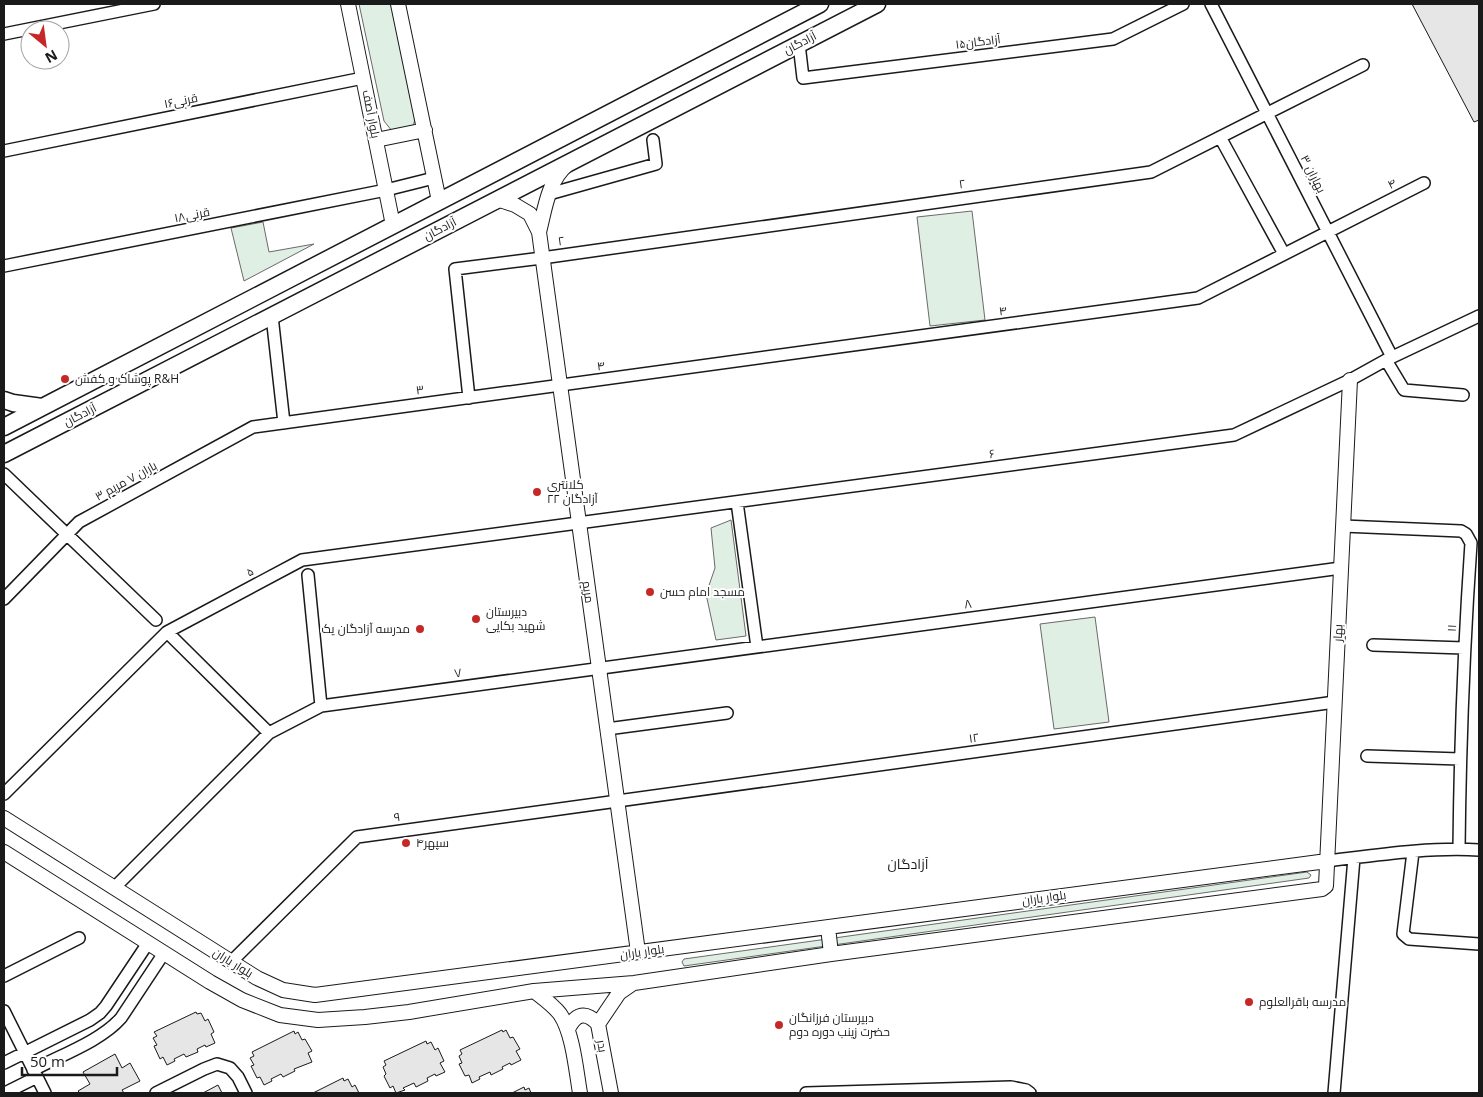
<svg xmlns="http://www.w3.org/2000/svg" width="1483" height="1097" viewBox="0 0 1483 1097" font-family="'Open Sans',Cairo,sans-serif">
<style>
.green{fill:#e0efe3;stroke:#6a6a6a}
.building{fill:#e6e6e6;stroke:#1a1a1a}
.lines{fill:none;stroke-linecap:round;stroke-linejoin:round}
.minor-casing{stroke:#1a1a1a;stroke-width:14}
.tertiary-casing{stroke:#1a1a1a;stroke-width:16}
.secondary-casing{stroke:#1a1a1a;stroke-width:19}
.minor{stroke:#fff;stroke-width:11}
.tertiary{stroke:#fff;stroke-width:14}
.secondary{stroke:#fff;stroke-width:16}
.poi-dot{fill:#c62828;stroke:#fff;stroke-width:2}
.labels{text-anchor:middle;stroke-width:4;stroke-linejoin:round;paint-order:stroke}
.street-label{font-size:12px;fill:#1a1a1a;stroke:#fff}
.poi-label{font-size:12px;fill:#1a1a1a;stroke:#fff;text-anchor:start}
.neighbourhood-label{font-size:14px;fill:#1a1a1a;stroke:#fff}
</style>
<rect width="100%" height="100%" fill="#fff"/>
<!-- green -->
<path class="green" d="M 359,4 L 395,4 L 417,110 L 413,127 L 392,131 L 384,121 Z
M 972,211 L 985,320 L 930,326 L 917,217 Z
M 263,222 L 269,252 L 314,244 L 244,281 L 231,228 Z
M 731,520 L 746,636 L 716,640 L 706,594 L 715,568 L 711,528 Z
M 1095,617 L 1109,722 L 1054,729 L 1040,624 Z
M 1307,872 L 1311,875 L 1309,878 L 684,966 L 682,962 L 684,959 Z"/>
<!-- building -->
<path class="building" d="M 1412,4 L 1479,4 L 1479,120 L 1474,122 Z
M 196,1012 L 197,1014 L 201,1013 L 205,1021 L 208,1019 L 214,1032 L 211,1034 L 215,1043 L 206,1047 L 205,1045 L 197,1049 L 198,1052 L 186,1057 L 184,1054 L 174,1059 L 175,1061 L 167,1065 L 163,1057 L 160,1059 L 154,1046 L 157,1045 L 153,1038 L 157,1036 L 154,1032 Z
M 502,1030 L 503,1032 L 506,1030 L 510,1038 L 513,1037 L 520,1049 L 516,1051 L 521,1060 L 511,1065 L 510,1063 L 502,1067 L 503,1069 L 491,1075 L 490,1072 L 479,1077 L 480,1079 L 472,1083 L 469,1075 L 465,1076 L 459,1064 L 462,1063 L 459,1056 L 462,1054 L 460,1050 Z
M 294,1031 L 295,1034 L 298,1032 L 302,1040 L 305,1039 L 312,1051 L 308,1053 L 312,1062 L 294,1069 L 295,1071 L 283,1077 L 281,1074 L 271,1079 L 272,1081 L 264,1085 L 260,1077 L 257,1078 L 251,1066 L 254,1065 L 250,1058 L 254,1056 L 252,1052 Z
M 426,1041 L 427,1044 L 431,1042 L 435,1050 L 438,1048 L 444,1061 L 440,1063 L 445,1072 L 436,1076 L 435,1074 L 427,1078 L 428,1081 L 416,1087 L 414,1083 L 403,1088 L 405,1090 L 396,1093 L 393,1086 L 390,1088 L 384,1076 L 386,1074 L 383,1067 L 386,1065 L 384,1061 Z
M 115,1054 L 122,1068 L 130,1063 L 140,1081 L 122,1090 L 124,1093 L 80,1093 L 78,1091 L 90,1084 L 83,1072 Z
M 343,1078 L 344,1081 L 348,1079 L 352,1087 L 355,1085 L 359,1093 L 313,1093 Z
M 218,1085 L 222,1093 L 203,1093 Z
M 524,1087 L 525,1090 L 529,1088 L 531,1093 L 512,1093 Z"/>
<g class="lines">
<defs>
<path id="minor" d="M 1211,4 L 1392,357
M 4,34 L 154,4
M 799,44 L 803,78 L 1113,39 L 1183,4
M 1220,137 L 1284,254
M 4,151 L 363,78
M 549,194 L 656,164 L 653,140
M 4,266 L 386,190 L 434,178
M 272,316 L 284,423
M 1386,360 L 1404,390 L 1463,395
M 469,398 L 455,269 L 542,258 L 1151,172 L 1363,65
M 4,474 L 156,620
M 737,502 L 757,647
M 1343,526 L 1461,531 L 1466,534 L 1471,543 C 1464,645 1460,747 1459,849
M 308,575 L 321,706
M 4,599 L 79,522 L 253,427 L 1198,298 L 1424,183
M 167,632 L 269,733
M 1373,645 L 1464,648
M 607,729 L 727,713
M 1367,756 L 1460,759
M 4,794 L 167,632 L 302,560 L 1234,435 L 1350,380 L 1386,360 L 1479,316
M 1413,852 L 1403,934 L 1409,939 L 1479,944
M 1327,861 C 1377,855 1429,847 1479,850
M 114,888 L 269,733 L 321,706 L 1341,568
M 231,962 L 357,837 L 1335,702
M 4,976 L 79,938
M 4,1011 L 45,1093
M 4,1063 L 90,1020 L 100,1013 L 106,1006 L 148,943
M 33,1070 C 61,1055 101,1041 121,1018 L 164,953
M 5,1093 L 37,1077
M 156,1093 L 204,1069 L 217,1064 L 230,1068 L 238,1077 L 246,1093
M 806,1093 L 1011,1087 L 1026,1090 L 1030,1093
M 1334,1093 L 1354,858"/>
<path id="tertiary" d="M 348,4 L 393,225
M 398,4 L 439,201
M 376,140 L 425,130
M 492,203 L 500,200 L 515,205 L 530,214 L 539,232 L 638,952
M 539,232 C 545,209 548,181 567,165
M 4,818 L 257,978 L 283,990 L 315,995 L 1327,861
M 4,852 L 210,982 L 242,1000 L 280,1015 L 318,1020 L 365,1017 L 409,1012 L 534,991 L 634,983 L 831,954 L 1322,889 L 1326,886 L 1350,380
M 828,927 L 831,954
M 534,991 C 543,998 553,1005 560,1014 C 573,1033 576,1070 580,1093
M 568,1029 C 576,1013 586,1011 598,1024
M 611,1093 L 598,1024 L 619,993 L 632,984"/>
<path id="secondary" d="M 4,400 L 13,403 L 42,407
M 4,427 L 820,4
M 4,454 L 877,4"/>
</defs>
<!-- minor casing -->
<use href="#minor" class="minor-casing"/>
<!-- tertiary casing -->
<use href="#tertiary" class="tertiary-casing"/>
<!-- secondary casing -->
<use href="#secondary" class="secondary-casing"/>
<!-- minor -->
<use href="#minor" class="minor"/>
<!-- tertiary -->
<use href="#tertiary" class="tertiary"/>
<!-- secondary -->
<use href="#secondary" class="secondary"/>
</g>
<!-- markers -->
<g class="poi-dot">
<circle cx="65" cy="379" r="5"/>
<circle cx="537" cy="492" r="5"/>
<circle cx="650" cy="592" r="5"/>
<circle cx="476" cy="619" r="5"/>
<circle cx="420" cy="629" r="5"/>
<circle cx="406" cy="843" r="5"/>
<circle cx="1249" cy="1002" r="5"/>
<circle cx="779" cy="1025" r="5"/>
</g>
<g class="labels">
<!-- street labels -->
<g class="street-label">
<text transform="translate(978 42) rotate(-7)" y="4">آزادگان۱۵</text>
<text transform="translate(800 43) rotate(-27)" y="4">آزادگان</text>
<text transform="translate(181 101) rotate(-11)" y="4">قرنی۱۶</text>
<text transform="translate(371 114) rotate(79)" y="4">بلوار آصف</text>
<text transform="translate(1313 174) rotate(63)" y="4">بهاران ۳</text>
<text transform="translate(962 184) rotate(-8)" y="4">۲</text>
<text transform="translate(1392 184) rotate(-27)" y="4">۴</text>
<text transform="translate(192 215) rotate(-11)" y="4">قرنی۱۸</text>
<text transform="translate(440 229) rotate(-27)" y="4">آزادگان</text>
<text transform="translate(561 241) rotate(-8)" y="4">۲</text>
<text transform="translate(1003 311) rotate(-8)" y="4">۴</text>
<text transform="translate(601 366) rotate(-8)" y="4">۴</text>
<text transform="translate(420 390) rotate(-8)" y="4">۳</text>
<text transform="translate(80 415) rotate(-27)" y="4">آزادگان</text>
<text transform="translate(992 454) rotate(-8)" y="4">۶</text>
<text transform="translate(126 481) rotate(-29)" y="4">باران ۷ مریم ۳</text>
<text transform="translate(250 572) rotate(-28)" y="4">۵</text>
<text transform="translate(588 592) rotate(82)" y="4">مریم</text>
<text transform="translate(968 604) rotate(-8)" y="4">۸</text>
<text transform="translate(1452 628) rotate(-87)" y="4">۱۱</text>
<text transform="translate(1338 633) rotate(-87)" y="4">بهار</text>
<text transform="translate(458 673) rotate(-8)" y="4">۷</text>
<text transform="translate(974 738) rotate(-8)" y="4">۱۲</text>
<text transform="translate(397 817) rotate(-8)" y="4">۹</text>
<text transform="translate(1044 898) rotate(-8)" y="4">بلوار باران</text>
<text transform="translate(642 952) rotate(-8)" y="4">بلوار باران</text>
<text transform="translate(233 963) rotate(32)" y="4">بلوار باران</text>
<text transform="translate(602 1046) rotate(80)" y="4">بدر</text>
</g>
<!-- poi labels -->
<g class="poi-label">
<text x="75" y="383">پوشاک و کفش R&amp;H</text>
<text x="547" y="489">کلانتری<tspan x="547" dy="14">۲۲ آزادگان</tspan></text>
<text x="660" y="596">مسجد امام حسن</text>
<text x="486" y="616">دبیرستان<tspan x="486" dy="14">شهید بکایی</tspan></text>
<text x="410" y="633" text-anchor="end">مدرسه آزادگان یک</text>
<text x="416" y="847">سپهر۴</text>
<text x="1259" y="1006">مدرسه باقرالعلوم</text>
<text x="789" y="1022">دبیرستان فرزانگان<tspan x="789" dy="14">حضرت زینب دوره دوم</tspan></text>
</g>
<!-- neighbourhood labels -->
<g class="neighbourhood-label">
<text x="908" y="869">آزادگان</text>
</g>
</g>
<!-- border -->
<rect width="1483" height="1097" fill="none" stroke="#1a1a1a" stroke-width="10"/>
<!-- north arrow -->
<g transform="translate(45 45) rotate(151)"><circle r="24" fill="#ffffff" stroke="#a3a3a3"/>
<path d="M0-4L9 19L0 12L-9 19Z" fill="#c62828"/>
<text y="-8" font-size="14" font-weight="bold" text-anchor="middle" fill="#1a1a1a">N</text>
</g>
<!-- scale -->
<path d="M22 1067v8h95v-8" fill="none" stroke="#1a1a1a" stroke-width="2.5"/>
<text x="30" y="1067" font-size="15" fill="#1a1a1a" stroke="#ffffff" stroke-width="4" paint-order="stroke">50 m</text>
</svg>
